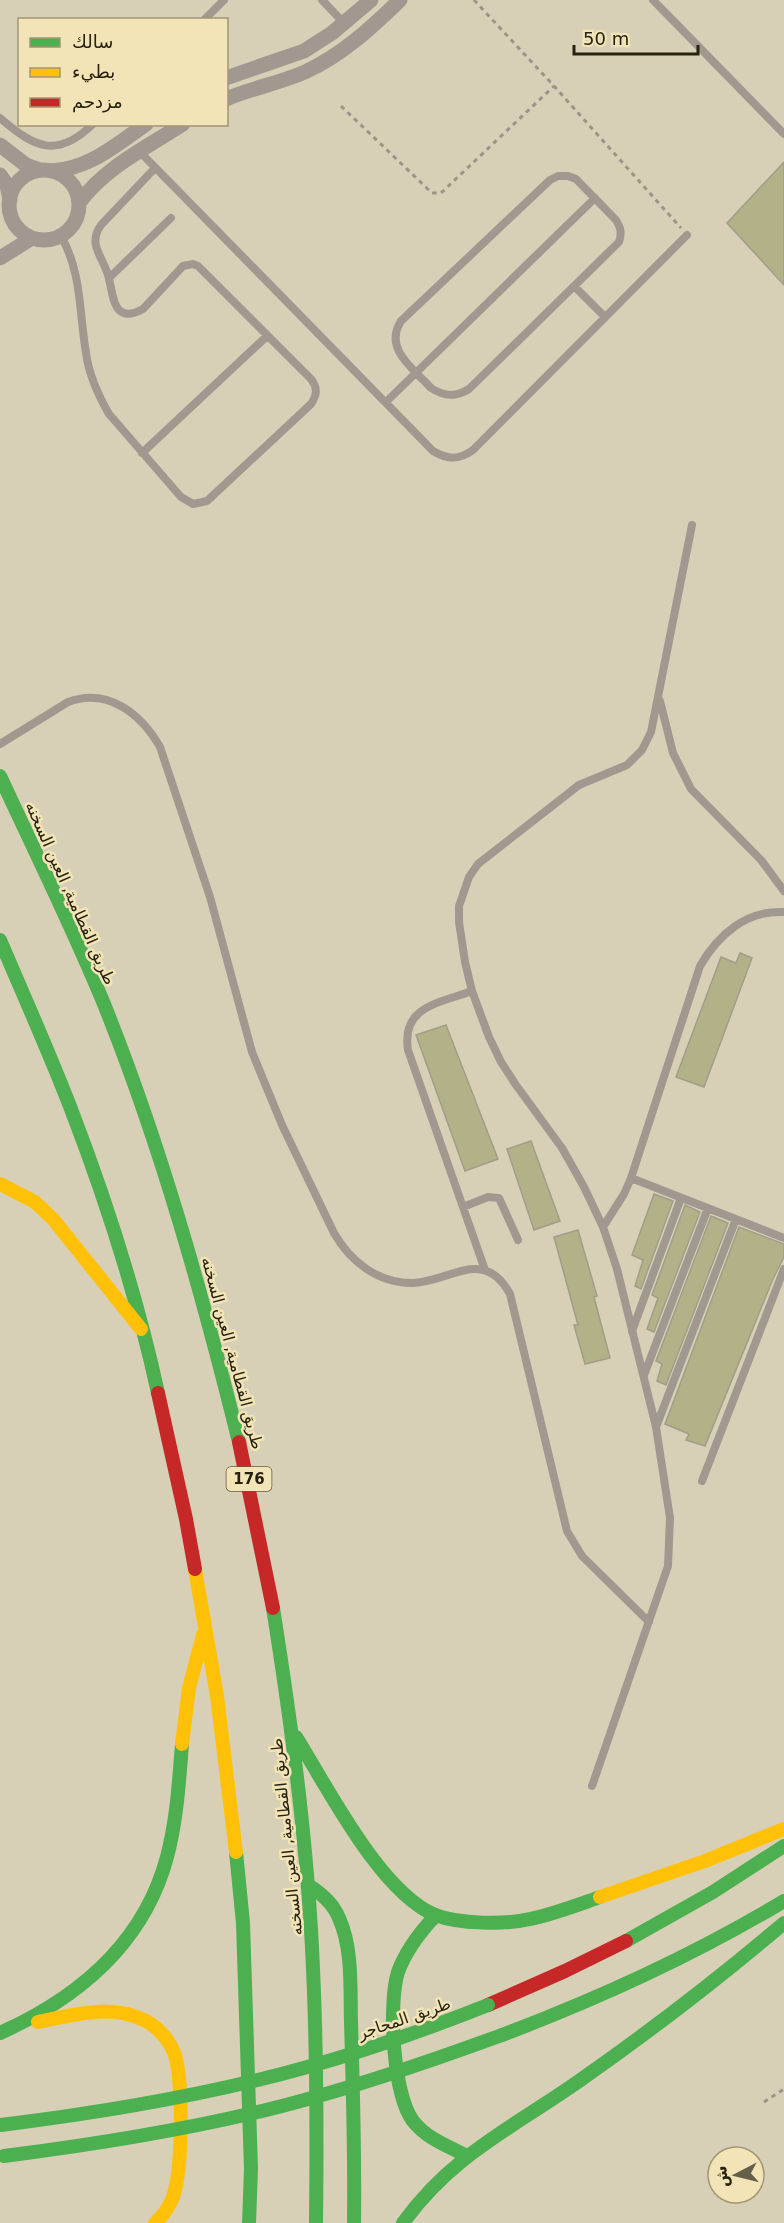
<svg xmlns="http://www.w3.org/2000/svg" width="784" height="2223" viewBox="0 0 784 2223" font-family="'DejaVu Sans',Cairo,sans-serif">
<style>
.building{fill:#b2b187;stroke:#a09e89;stroke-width:1.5}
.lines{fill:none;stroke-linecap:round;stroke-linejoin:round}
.path{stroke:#9b9489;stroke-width:3;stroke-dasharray:4.5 4.5;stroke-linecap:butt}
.lane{stroke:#a19990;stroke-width:8}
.street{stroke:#a19990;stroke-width:15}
.fast{stroke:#4caf50;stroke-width:14}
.slow{stroke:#ffc107;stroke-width:14}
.jam{stroke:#c62828;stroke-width:14}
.fast-bridge{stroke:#4caf50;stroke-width:14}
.labels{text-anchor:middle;stroke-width:5;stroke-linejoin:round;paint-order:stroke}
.shield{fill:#f2e4b6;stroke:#645c42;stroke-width:1.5}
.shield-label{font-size:15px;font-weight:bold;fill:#272210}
.street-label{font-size:16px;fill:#272210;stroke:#f2e4b6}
</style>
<rect width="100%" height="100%" fill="#d8d0b6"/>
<!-- building -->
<path class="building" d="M 784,162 L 784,285 L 727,223 Z
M 740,953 L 752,958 L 704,1087 L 676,1077 L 721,957 L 736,963 Z
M 446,1025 L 498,1159 L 465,1171 L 416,1035 Z
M 531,1141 L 560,1221 L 534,1230 L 507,1149 Z
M 654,1194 L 673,1201 L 641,1289 L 635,1286 L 643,1260 L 632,1255 Z
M 685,1205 L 700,1212 L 654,1332 L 647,1329 L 658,1298 L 652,1295 Z
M 711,1216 L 728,1223 L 666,1385 L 657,1381 L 662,1364 L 656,1361 Z
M 739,1227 L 784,1244 L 784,1257 L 773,1279 L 705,1446 L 686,1440 L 689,1434 L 665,1424 Z
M 578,1230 L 597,1296 L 594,1297 L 610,1358 L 585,1364 L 574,1325 L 578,1325 L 554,1237 Z"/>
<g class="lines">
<!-- path -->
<path class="path" d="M 474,0 L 554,86 L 681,228
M 341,106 L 432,193 L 441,193 L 554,86
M 764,2102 L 784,2089"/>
<!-- lane -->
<path class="lane" d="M 322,0 L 344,23
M 653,0 L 784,134
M 204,20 L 224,0
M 0,118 C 35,148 57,159 93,124
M 140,152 L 433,451 C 448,460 459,460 473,450 L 687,235
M 558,176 L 568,176 L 576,179 L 616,220 C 621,228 622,233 619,242 L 469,389 C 456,397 445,397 431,388 C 414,369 383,349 401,321 L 550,180 Z
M 61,236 C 82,273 79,312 86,353 C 89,376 98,395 109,414 L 181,497 L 193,504 L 207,501 L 311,404 C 317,395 318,388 311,379 L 198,266 L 193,264 L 183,266 L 143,309 C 110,327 114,290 107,272 C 101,255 88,243 101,225 L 155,168
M 109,278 L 171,218
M 574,286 L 605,317
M 386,402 L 595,198
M 142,453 L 267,336
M 660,701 L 673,753 L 691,789 L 761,860 L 784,891
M 0,744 L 68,702 C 108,687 141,714 160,747 L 210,897 L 252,1052 L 282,1125 L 334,1233 C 350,1261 377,1283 412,1283 C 450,1282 484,1246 510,1294 L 567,1531 L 582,1556 L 649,1622
M 472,991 C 440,1003 401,1006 408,1050 L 485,1270
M 631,1178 L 784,1238
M 463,1207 L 488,1197 L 499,1198 L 518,1240
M 603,1227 L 624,1194 L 631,1178 L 700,966 C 718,935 746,910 784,912
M 632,1331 L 681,1198
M 644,1375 L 708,1208
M 656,1427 L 736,1219
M 702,1481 L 784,1269
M 592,1786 L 668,1566 L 670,1518 L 656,1427 L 617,1269 L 603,1227 L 584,1187 L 562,1148 L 516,1085 L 501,1062 L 489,1037 L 472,991 L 465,962 L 459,922 L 459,906 L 469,877 L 478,864 L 579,785 L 627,765 L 642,750 L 651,732 L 692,525"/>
<!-- street -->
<path class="street" d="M 226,78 L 304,51 L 332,33 L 371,0
M 226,99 C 252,88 280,83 305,72 C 342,55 371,28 400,0
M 0,145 L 26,165 L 40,170
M9 205a35 35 0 1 1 70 0a35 35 0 1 1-70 0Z
M 51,171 C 89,169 116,145 146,124
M 0,175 L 7,185 L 10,200
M 79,203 C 104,168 147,147 183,124
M 0,258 L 32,238"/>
<!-- fast -->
<path class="fast" d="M 0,776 C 35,852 72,926 104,1004 C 161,1146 202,1293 239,1442
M 0,940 C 24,996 49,1052 71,1109 C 106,1200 137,1297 158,1393
M 273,1608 C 292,1728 308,1848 313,1969 C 317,2054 317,2138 316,2223
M 296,1737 C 328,1788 380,1892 435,1915 C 459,1924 505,1925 530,1919 C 554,1914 577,1905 600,1897
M 236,1852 L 243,1923 L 251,2169 L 249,2223
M 308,1885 C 321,1893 333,1903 339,1918 C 353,1949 350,1988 351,2022 C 353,2089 355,2156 354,2223
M 436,1915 C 420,1932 406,1950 398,1972 C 388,2004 393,2094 413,2121 C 427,2139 448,2146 467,2156
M 626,1941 L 713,1892 L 784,1846
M 0,2033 C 78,1998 144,1943 167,1857 C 177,1819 179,1782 182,1744
M 502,2035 C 600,1998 694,1955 784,1901
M 403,2223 C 452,2155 512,2128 579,2081 C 649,2032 718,1979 784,1923"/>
<!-- slow -->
<path class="slow" d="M 0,1184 L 35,1202 L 53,1219 L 141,1329
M 195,1569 L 217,1696 L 236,1852
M 182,1744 L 189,1688 L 203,1635
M 600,1897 L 705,1861 L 784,1829
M 38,2022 C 73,2015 112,2003 146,2021 C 159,2028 170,2041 175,2055 C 183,2084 183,2168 173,2197 C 169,2207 163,2216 155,2223"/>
<!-- jam -->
<path class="jam" d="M 158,1393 L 186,1519 L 195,1569
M 239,1442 L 273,1608
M 488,2005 L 565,1971 L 626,1941"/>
<!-- fast-bridge -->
<path class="fast-bridge" d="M 1,2125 C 106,2112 209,2095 311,2066 C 371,2049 430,2028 488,2005
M 4,2156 C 99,2144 193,2129 286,2105 C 359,2086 431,2061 502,2035"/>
</g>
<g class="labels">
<!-- shield labels -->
<rect class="shield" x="226.5" y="1467" width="45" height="24" rx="4.5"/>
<g class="shield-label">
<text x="249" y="1484">176</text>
</g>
<!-- street labels -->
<g class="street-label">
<text transform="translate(71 893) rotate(66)" y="6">طريق القطامية, العين السخنه</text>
<text transform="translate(233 1353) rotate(75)" y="6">طريق القطامية, العين السخنه</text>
<text transform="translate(286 1837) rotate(-96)" y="6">طريق القطامية, العين السخنه</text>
<text transform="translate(404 2018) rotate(-19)" y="6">طريق المحاجر</text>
</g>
</g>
<!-- legend -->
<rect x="18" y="18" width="210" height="108" fill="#f2e4b6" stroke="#a19674" stroke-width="1.5"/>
<rect x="30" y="38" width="30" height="9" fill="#4caf50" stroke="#a19674" stroke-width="1.5"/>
<text x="72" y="48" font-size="18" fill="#272210">سالك</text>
<rect x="30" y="68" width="30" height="9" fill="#ffc107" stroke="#a19674" stroke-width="1.5"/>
<text x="72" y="78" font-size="18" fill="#272210">بطيء</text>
<rect x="30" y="98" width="30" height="9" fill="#c62828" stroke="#a19674" stroke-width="1.5"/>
<text x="72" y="108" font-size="18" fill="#272210">مزدحم</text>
<!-- north arrow -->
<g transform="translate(736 2175) rotate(263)"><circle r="28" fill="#f2e4b6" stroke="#a19674" stroke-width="1.5"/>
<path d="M0-4.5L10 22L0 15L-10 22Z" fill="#655f4a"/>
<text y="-9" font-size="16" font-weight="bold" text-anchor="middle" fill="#272210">ش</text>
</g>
<!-- scale -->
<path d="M574 45v9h124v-9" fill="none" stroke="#272210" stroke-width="3"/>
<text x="583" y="45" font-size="18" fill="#272210" stroke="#f2e4b6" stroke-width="4.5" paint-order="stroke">50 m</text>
</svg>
